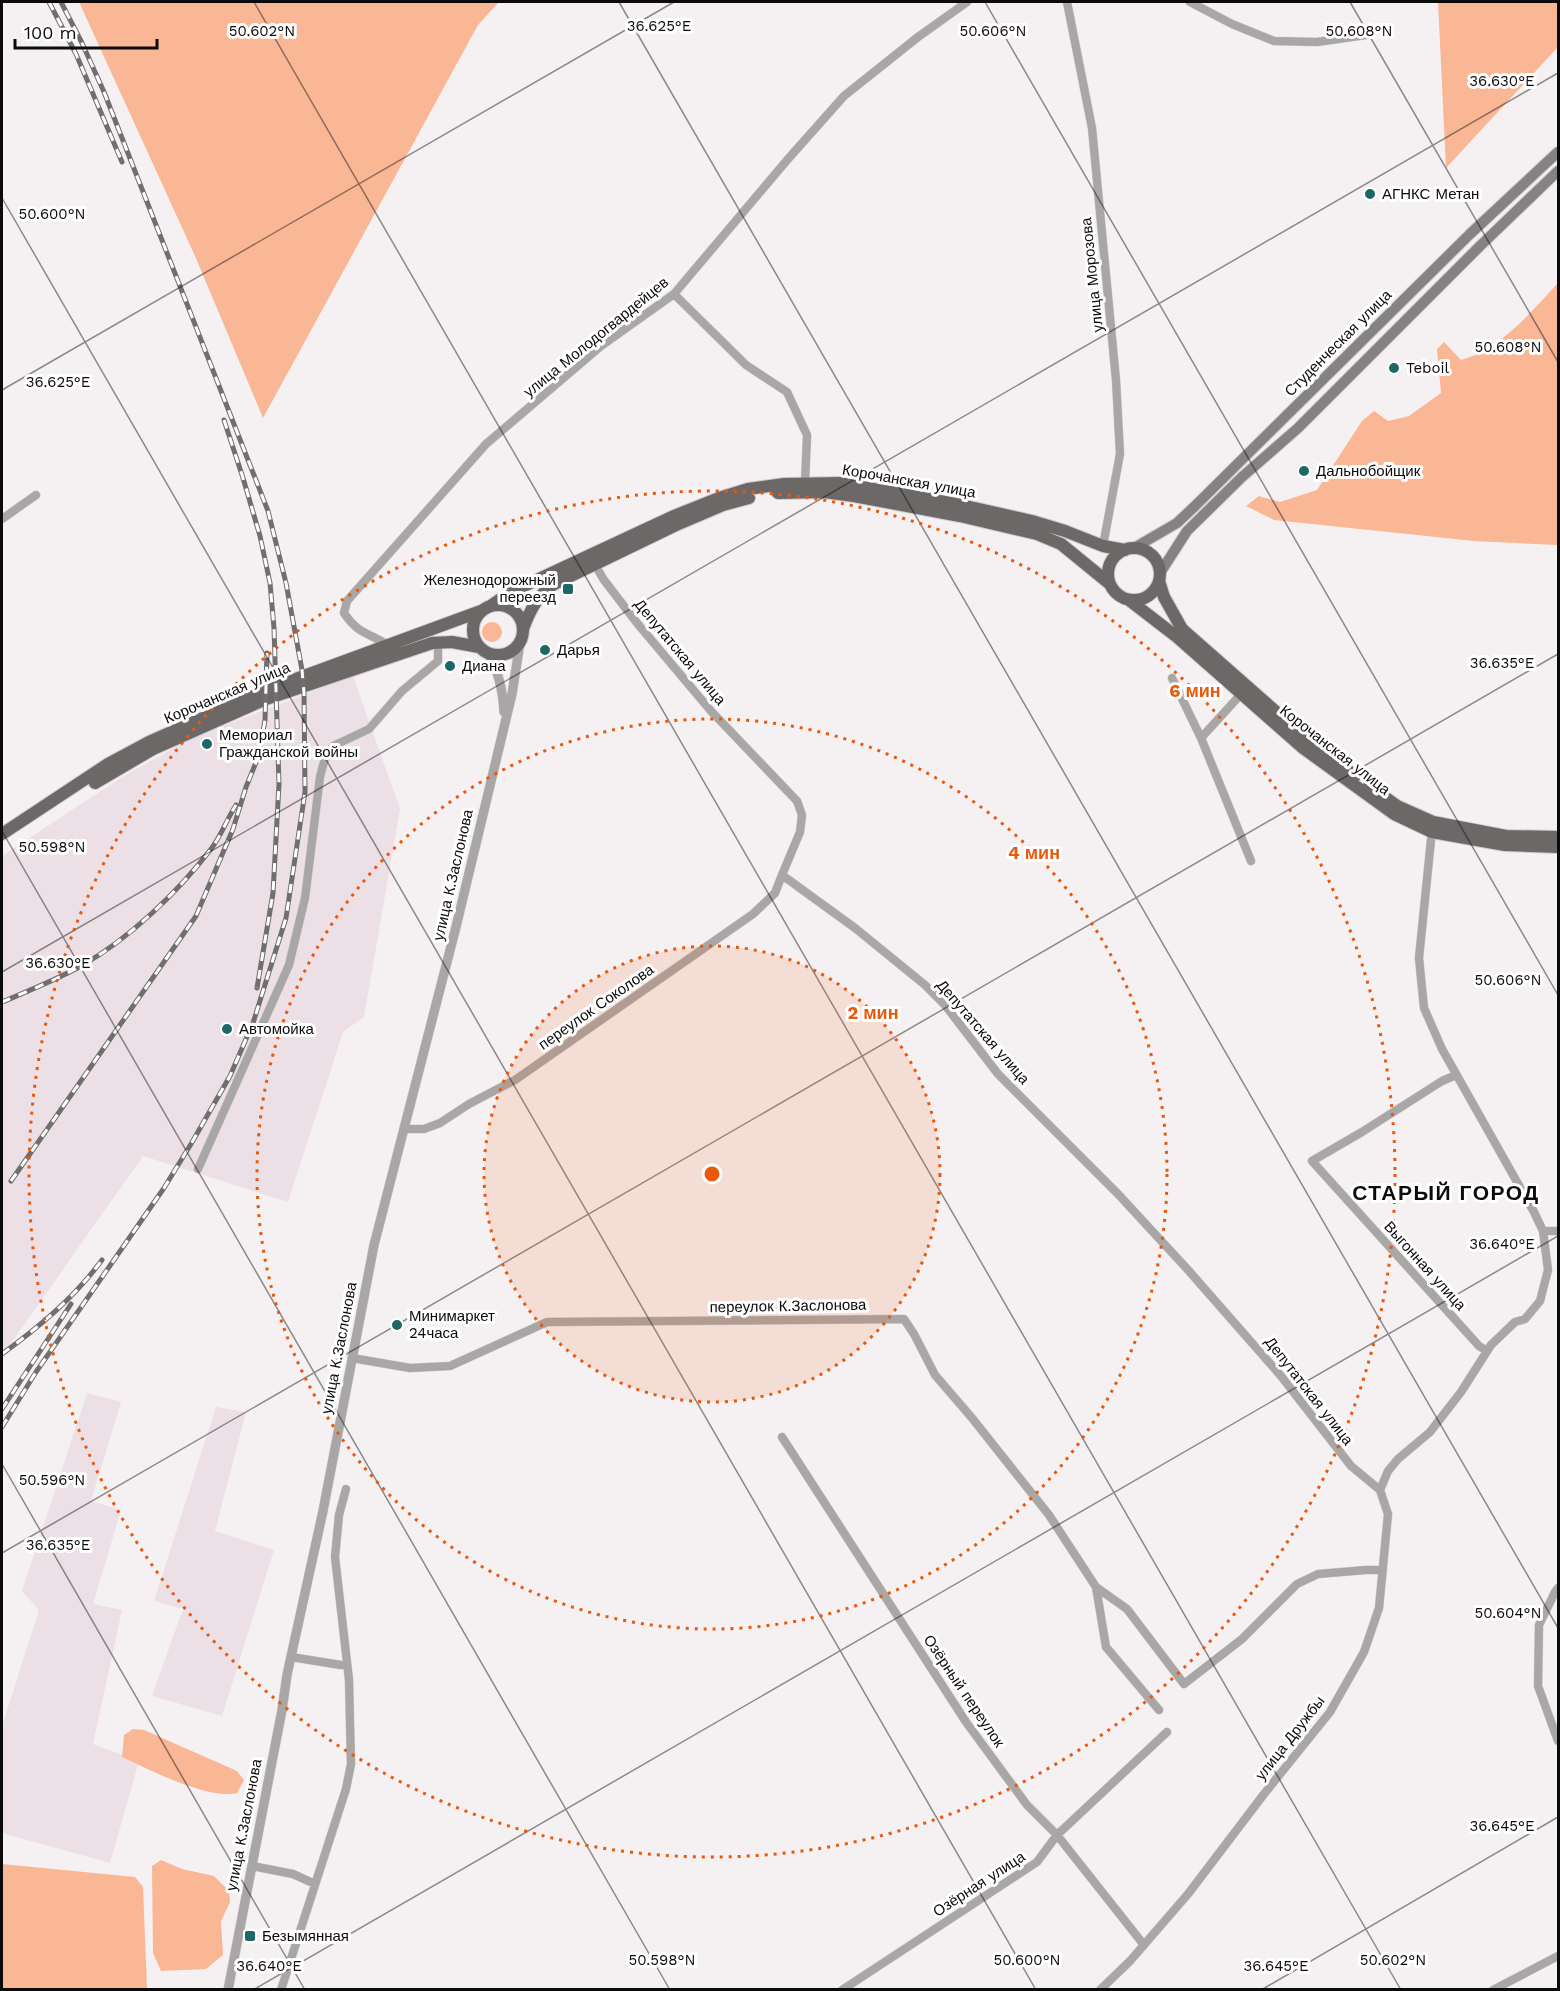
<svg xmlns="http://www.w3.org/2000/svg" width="1560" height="1991" viewBox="0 0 1560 1991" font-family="'Work Sans',sans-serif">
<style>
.built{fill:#ece0e6}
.green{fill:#f9b796}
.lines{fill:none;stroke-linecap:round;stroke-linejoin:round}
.minor-casing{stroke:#d0cbcd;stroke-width:9}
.tertiary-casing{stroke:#d0cbcd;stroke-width:10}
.secondary-casing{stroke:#d0cbcd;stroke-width:12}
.primary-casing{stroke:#d0cbcd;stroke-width:14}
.minor{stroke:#a9a6a6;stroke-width:8}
.tertiary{stroke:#a9a6a6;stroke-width:9}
.secondary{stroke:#858282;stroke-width:10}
.primary{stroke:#6c6868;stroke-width:12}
.rail-casing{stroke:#716e70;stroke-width:5}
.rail{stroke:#fff;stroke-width:3;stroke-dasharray:9;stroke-linecap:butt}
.ticks{fill:none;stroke:#0c0b0c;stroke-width:1.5;stroke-opacity:0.45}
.ring{fill:none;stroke:#e8590c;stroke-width:3;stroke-dasharray:3 6}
.poi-dot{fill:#1c6866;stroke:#fff;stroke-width:2}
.labels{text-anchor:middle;stroke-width:6;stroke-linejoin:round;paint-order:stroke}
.poi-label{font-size:15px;fill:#0c0b0c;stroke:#fff;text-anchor:start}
.street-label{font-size:15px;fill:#0c0b0c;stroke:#fff}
.district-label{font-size:21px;font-weight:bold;letter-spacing:1.5px;fill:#0c0b0c;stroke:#fff}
.ticks-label{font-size:15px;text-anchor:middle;fill:#0c0b0c;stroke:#fff;stroke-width:6;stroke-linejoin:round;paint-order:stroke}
.centre{fill:#e8590c;stroke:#fff;stroke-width:3}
.ring-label{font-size:18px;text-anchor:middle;font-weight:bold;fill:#e8590c;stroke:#fff;stroke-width:6;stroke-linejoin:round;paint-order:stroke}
</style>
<rect width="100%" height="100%" fill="#f5f0f2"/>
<!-- built -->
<path class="built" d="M 353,676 L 400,809 L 364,1017 L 343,1032 L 288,1202 L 143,1156 L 2,1356 L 2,856 L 122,777 L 194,737 Z
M 87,1393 L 121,1402 L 91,1501 L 121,1510 L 93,1604 L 122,1610 L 93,1744 L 139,1761 L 110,1863 L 2,1833 L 2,1726 L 39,1610 L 22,1591 Z
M 216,1407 L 246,1412 L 215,1531 L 274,1550 L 222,1716 L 152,1696 L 183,1609 L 154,1601 Z"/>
<!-- green -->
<path class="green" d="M 79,2 L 499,2 L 478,25 L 263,418 L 195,256 Z
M 1438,2 L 1558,2 L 1558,47 L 1446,168 Z
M 1558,283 L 1558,545 L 1474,541 L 1274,520 L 1246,506 L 1259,496 L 1280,502 L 1317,490 L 1362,421 L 1374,411 L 1388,421 L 1409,416 L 1441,393 L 1437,349 L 1444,342 L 1461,360 C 1501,349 1531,312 1558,283 Z
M482 632a10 10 0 1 1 20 0a10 10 0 1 1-20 0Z
M 133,1729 L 144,1730 L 237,1771 L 244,1780 L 237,1793 C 208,1800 150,1770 122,1757 L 124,1735 Z
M 161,1860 L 182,1869 L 214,1876 L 229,1891 L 230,1902 L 221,1921 L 223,1955 L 206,1969 L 161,1971 L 153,1953 L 152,1866 Z
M 2,1864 L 135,1877 L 143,1887 L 147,1989 L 2,1989 Z"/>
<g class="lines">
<defs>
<path id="minor" d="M 1067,2 L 1092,128 L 1116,380 L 1120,454 L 1103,546
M 1190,2 L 1232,24 L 1274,41 L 1317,42 L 1366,35
M 674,294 L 746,365 L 787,392 L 807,435 L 805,483
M 2,519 L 36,495
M 595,565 L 604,580 L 637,623 L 711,711 L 797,801 L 802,815 L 800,832 L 782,875 L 855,928 L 925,985 L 945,1005 L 998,1074 L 1118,1194 L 1189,1271 L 1281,1376 L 1351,1466 L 1380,1490
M 388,645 C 369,633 358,634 344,613 L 347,601 L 486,444 L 601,346 L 674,294 L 788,159 L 844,96 L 918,37 L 967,2
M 1172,678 L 1201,738 L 1251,861
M 1201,738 L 1242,693
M 1456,1075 L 1442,1081 L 1362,1132 L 1312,1161 L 1479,1346 L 1487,1351
M 404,1129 L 424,1129 L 440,1123 L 469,1104 L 515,1080 L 753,914 L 775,893 L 782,875
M 198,1169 L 289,965 L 305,898 L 320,777 L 325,758 L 333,746 L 369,729 L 402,691 L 438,661 L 438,642
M 1543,1231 L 1558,1231
M 352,1358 L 410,1368 L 450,1366 L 547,1322 L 904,1319 L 914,1334 L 935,1375 L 972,1418 L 1049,1515 L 1096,1587 L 1106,1647 L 1159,1710
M 782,1437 L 966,1722 L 1027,1805 L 1057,1835 L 1144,1945
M 1096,1587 L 1127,1609 L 1184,1684 L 1242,1639 L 1297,1584 L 1318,1574 L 1366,1570 L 1382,1570
M 1558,1588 L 1555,1592 L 1539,1625 L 1538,1686 L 1558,1741
M 291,1657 L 341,1665
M 252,1866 L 293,1874 L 315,1884
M 281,1990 L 346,1789 L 351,1764 L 349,1680 L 335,1557 L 339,1515 L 346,1489
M 842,1990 L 1037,1862 L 1057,1835 L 1167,1732
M 1100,1990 L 1130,1961 L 1188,1894 L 1264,1794 L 1330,1712 L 1364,1652 L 1379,1608 L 1388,1514 L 1380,1490 L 1388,1471 L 1398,1459 L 1430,1432 L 1461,1392 L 1491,1345 L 1515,1322 L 1525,1319 L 1540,1301 L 1548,1270 L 1543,1231 L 1534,1212 L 1442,1049 L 1424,1008 L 1419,958 L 1432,830
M 1493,1990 L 1558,1956"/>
<path id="tertiary" d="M 488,654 C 499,672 503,691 504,712
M 228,1990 L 282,1710 L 287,1675 L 323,1511 L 374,1245 L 456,927 L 512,694 L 520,643"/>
<path id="secondary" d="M 1134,548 L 1177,523 L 1195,506 L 1470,234 L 1558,152
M 1160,573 L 1187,531 L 1242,477 L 1298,428 L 1480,246 L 1558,171"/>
<path id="primary" d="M 778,493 L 824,492 L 854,496 L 960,516 L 1037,534 L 1061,544 L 1110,584
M1108 574a26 26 0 1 1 52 0a26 26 0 1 1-52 0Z
M 1159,581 L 1164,597 L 1182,629 L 1309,741 L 1355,776
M 1129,600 L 1177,637 L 1303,748 L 1394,814 L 1432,832 L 1505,845 L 1558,847
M473 630a25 25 0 1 1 50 0a25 25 0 1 1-50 0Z
M 492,605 L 511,592 L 674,516 L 719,498 L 748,489 L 784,484 L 840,483 L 961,505 L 1032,521 L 1065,531 L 1103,546 L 1125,550
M 523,629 C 530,610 538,594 556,583 L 676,525 L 723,505 L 749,498
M 95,783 L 153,749 L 266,699 L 432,643 L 452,642 L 479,647
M 1369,786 L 1397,806 L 1433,822 L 1506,836 L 1558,837
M 2,834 L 108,764 L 149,742 L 266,690 L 481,611"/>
</defs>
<!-- minor casing -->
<use href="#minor" class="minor-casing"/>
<!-- tertiary casing -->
<use href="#tertiary" class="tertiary-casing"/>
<!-- secondary casing -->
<use href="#secondary" class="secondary-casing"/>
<!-- primary casing -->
<use href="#primary" class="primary-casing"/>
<!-- minor -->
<use href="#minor" class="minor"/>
<!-- tertiary -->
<use href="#tertiary" class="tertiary"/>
<!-- secondary -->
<use href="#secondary" class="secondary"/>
<!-- primary -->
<use href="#primary" class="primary"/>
<defs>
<path id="rail" d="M 49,2 L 76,54 L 122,162
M 224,420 L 243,478 L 260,536 L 270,583 L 274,628 L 279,784 L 273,893 L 257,988
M 2,1002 C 28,991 56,980 81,966 C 129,939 178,892 211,849 C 221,836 227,819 236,805
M 11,1181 L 196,916 L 233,829 L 246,787 L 259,755 L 265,720 L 267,653
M 2,1354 C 39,1327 74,1298 102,1260
M 2,1409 L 71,1304
M 2,1427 L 36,1372 L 164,1188 L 191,1144 L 230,1076 L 253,1023 L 286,918 L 305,792 L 304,692 L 302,670 L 286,583 L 268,511 L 104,92 L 82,43 L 61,2"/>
</defs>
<!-- rail casing -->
<use href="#rail" class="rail-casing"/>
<!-- rail -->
<use href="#rail" class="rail"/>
</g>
<!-- ticks -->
<path class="ticks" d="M 254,2 L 1401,1990M 619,2 L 1558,1628M 985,2 L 1558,995M 1350,2 L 1558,362M 2,198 L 1036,1990M 2,390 L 674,2M 2,831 L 670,1990M 2,972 L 1558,73M 2,1464 L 305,1990M 2,1553 L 1558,654M 253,1990 L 1558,1236M 1261,1990 L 1558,1817"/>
<!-- distance rings -->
<circle cx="712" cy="1174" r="228" fill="#e8590c" fill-opacity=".12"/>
<g class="ring">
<circle cx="712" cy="1174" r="228"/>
<circle cx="712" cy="1174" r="455"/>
<circle cx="712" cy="1174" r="683"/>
</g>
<!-- markers -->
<g class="poi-dot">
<circle cx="1370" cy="194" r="6"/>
<circle cx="1394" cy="368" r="6"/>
<circle cx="1304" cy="471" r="6"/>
<rect x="562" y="583" width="12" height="12" rx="3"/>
<circle cx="545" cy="650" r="6"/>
<circle cx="450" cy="666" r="6"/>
<circle cx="207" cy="744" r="6"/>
<circle cx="227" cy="1029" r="6"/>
<circle cx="397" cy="1325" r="6"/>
<rect x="244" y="1930" width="12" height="12" rx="3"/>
</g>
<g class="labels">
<!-- poi labels -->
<g class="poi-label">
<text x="1382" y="199">АГНКС Метан</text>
<text x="1406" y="373">Teboil</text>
<text x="1316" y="476">Дальнобойщик</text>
<text x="556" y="585" text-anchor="end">Железнодорожный<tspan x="556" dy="17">переезд</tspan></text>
<text x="557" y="655">Дарья</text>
<text x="462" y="671">Диана</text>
<text x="219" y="740">Мемориал<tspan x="219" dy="17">Гражданской войны</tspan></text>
<text x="239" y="1034">Автомойка</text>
<text x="409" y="1321">Минимаркет<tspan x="409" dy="17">24часа</tspan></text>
<text x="262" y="1941">Безымянная</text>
</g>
<!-- street labels -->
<g class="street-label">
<text transform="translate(1092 275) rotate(-96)" y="5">улица Морозова</text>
<text transform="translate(596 337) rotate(-39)" y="5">улица Молодогвардейцев</text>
<text transform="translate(1338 343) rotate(-45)" y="5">Студенческая улица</text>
<text transform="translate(909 481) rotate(10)" y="5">Корочанская улица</text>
<text transform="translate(680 652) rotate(50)" y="5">Депутатская улица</text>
<text transform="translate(227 693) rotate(-23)" y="5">Корочанская улица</text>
<text transform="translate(1335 750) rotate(38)" y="5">Корочанская улица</text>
<text transform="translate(453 875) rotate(-77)" y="5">улица К.Заслонова</text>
<text transform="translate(596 1007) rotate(-35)" y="5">переулок Соколова</text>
<text transform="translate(983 1032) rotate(49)" y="5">Депутатская улица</text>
<text transform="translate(1425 1266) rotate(48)" y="5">Выгонная улица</text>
<text transform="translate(788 1306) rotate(-1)" y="5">переулок К.Заслонова</text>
<text transform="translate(339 1348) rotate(-79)" y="5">улица К.Заслонова</text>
<text transform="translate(1309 1391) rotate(52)" y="5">Депутатская улица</text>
<text transform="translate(964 1691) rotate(56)" y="5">Озёрный переулок</text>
<text transform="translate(1290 1738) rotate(-52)" y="5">улица Дружбы</text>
<text transform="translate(244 1825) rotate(-79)" y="5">улица К.Заслонова</text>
<text transform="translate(979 1884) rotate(-33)" y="5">Озёрная улица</text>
</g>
<!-- district labels -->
<g class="district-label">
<text x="1446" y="1200">СТАРЫЙ ГОРОД</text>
</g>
</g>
<g class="ticks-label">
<text x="659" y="31">36.625°E</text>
<text x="262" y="36">50.602°N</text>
<text x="993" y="36">50.606°N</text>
<text x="1359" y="36">50.608°N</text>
<text x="1502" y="86">36.630°E</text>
<text x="52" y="219">50.600°N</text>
<text x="1508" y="352">50.608°N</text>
<text x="58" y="387">36.625°E</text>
<text x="1502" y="668">36.635°E</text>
<text x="52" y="852">50.598°N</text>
<text x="58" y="968">36.630°E</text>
<text x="1508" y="985">50.606°N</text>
<text x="1502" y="1249">36.640°E</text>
<text x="52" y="1485">50.596°N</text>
<text x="58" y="1550">36.635°E</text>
<text x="1508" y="1618">50.604°N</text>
<text x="1502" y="1831">36.645°E</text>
<text x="662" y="1965">50.598°N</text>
<text x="1027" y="1965">50.600°N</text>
<text x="1393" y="1965">50.602°N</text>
<text x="269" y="1971">36.640°E</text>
<text x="1276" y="1971">36.645°E</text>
</g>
<circle cx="712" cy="1174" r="9" class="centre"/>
<g class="ring-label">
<text x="1195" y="697">6 мин</text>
<text x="1034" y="859">4 мин</text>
<text x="873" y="1019">2 мин</text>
</g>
<!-- border -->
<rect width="1560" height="1991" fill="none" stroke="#0c0b0c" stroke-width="6"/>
<!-- scale -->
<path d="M15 39v9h142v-9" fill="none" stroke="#0c0b0c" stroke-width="3"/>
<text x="24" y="39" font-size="18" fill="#0c0b0c" stroke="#ffffff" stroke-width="4.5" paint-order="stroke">100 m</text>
</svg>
